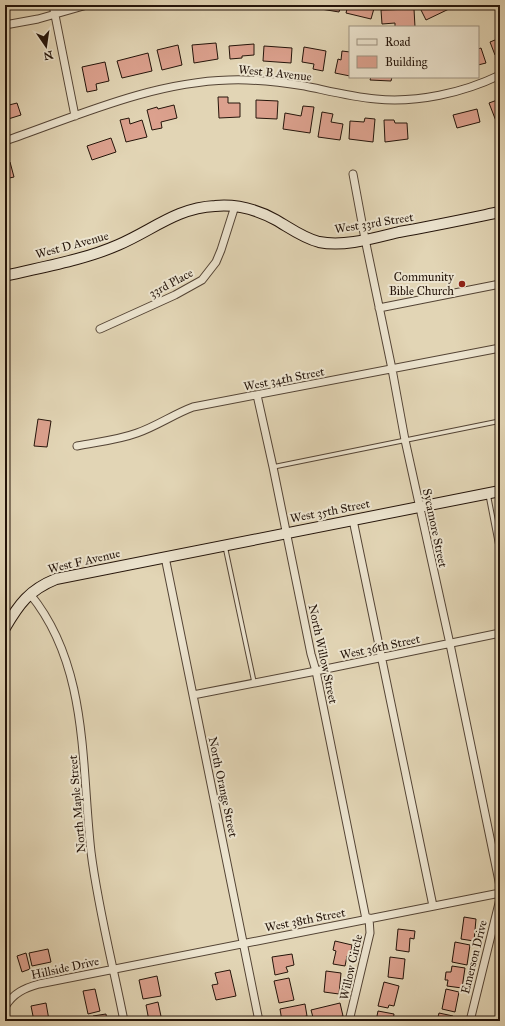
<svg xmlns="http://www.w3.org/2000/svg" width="505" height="1026" viewBox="0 0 505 1026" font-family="'IM FELL Great Primer',serif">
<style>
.building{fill:#dca18e;stroke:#24140a}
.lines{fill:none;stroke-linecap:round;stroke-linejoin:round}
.lane-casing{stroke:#544435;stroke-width:5.5}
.street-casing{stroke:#544435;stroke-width:9}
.secondary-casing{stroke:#24140a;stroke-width:12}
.lane{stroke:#ece4cf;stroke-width:3.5}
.street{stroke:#ece4cf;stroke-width:7}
.secondary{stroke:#ece4cf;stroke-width:10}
.poi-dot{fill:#8f2418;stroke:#ece4cf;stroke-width:1.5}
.labels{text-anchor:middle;stroke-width:4;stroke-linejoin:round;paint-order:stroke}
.street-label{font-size:12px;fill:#24140a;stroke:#ece4cf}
.poi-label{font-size:12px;fill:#24140a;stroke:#ece4cf;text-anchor:end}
</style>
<rect width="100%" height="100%" fill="#e2d5b5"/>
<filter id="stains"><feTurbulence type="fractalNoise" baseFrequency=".005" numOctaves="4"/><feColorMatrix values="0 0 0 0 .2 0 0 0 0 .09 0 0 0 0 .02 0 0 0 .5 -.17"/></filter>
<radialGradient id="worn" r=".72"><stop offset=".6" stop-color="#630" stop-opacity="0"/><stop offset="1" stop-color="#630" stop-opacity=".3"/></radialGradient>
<!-- building -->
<path class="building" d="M 280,5 L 298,5 L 298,8 L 280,7 Z
M 309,5 L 341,5 L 339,12 L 309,7 Z
M 348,5 L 375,5 L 371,19 L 346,13 Z
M 426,5 L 450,5 L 451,8 L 426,20 L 420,8 Z
M 414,9 L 415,27 L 395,27 L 395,23 L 382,24 L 381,10 Z
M 500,38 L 500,52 L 495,55 L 490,42 Z
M 216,43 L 218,59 L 194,63 L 192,45 Z
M 254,44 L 254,55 L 242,56 L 242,58 L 230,59 L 229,46 Z
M 178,45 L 182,65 L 162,70 L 157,50 Z
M 264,46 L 292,48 L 291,63 L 263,61 Z
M 304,47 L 326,51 L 323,71 L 313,69 L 314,64 L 302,62 Z
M 481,48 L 486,63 L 478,65 L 478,49 Z
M 342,51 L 350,52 L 350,76 L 335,73 L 338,59 L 341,60 Z
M 148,53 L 152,71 L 122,78 L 117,61 Z
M 105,62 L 109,81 L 96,84 L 97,90 L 87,92 L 82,67 Z
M 371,77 L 392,77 L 391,81 L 370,80 Z
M 218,97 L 228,97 L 228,103 L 240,103 L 240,117 L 219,118 Z
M 500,99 L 500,119 L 496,121 L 489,103 Z
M 256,100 L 278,101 L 277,119 L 256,118 Z
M 17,103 L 21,115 L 5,120 L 5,106 Z
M 174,105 L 177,118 L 161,122 L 162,128 L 152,130 L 147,110 L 157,107 L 158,109 Z
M 303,106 L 314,107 L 310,133 L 283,129 L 285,113 L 301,116 Z
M 477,109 L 480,122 L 457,128 L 453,115 Z
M 322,112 L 333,114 L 331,122 L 343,124 L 340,140 L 318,137 Z
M 129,118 L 130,124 L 142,120 L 147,137 L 126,142 L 120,120 Z
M 365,118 L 375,119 L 373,142 L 349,139 L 350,121 L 364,122 Z
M 384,120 L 394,120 L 395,123 L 407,123 L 408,139 L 385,142 Z
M 111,138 L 116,152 L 92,160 L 87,146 Z
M 10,162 L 14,177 L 5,179 L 5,163 Z
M 38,419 L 51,421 L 47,447 L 34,446 Z
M 464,917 L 476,919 L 474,941 L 461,939 Z
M 398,929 L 415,931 L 414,939 L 410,938 L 409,952 L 396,950 Z
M 335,941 L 352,945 L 350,957 L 347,956 L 345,966 L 333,964 L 336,951 L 333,950 Z
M 455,942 L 470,945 L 467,965 L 452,962 Z
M 48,949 L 51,962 L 32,966 L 29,953 Z
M 26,953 L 30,969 L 22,972 L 17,956 Z
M 292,954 L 294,965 L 286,967 L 288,972 L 275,975 L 272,957 Z
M 390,957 L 405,959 L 403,979 L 388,977 Z
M 452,966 L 465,968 L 462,988 L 447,986 L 448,980 L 445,980 L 446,972 L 451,972 Z
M 230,970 L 236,996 L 216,1000 L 212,985 L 218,984 L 215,973 Z
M 326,971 L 341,973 L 339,994 L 324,992 Z
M 157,976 L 161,996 L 143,999 L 139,980 Z
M 289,978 L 294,1000 L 279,1003 L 274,981 Z
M 384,982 L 399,986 L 394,1006 L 389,1005 L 388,1008 L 378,1006 Z
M 95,989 L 100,1011 L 88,1014 L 83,991 Z
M 446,989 L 459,992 L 455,1012 L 442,1009 Z
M 158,1002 L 162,1021 L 149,1021 L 146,1005 Z
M 46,1003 L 49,1020 L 34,1021 L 31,1006 Z
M 340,1003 L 343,1016 L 324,1021 L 314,1021 L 311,1010 Z
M 305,1004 L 307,1016 L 297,1018 L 298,1021 L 282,1021 L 280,1009 Z
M 499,1004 L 500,1021 L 495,1021 Z
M 378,1011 L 394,1014 L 393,1021 L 376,1021 Z
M 439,1013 L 453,1016 L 452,1021 L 437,1021 Z
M 106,1014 L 107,1021 L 94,1021 L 93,1016 Z"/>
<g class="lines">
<defs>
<path id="lane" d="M 273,467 L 500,421
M 488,494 L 500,556
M 225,546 L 254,682"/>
<path id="street" d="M 53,5 L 75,116
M 5,25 L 38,19 L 87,5
M 5,141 C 77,116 152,82 229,80 C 255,79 280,82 305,86 C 329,91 352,97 376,99 C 417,103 463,93 500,75
M 353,174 L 365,239 L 392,369 L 405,440 L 450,644 L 500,886
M 379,308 L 500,284
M 100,329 L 175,295 L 202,280 L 216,262 L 221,250 L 235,206
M 257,395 L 273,467 L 311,654 L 316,671 L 366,919
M 77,446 C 97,442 118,440 137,433 C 157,426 174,414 193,407 L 500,348
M 353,520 L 433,906
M 165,557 L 259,1021
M 30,594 C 89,666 81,764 91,852 C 98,908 113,965 124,1021
M 193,695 L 316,671 L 500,633
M 5,1007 C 13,993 25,988 39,984 L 500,893
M 349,1021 L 370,933 L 369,918
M 470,1021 L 500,899"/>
<path id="secondary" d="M 5,276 C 42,267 84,260 118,245 C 153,230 176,208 215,206 C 236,204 258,210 276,220 C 290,228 303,238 319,242 C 345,247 374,238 399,232 C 433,226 466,219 500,212
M 5,628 C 19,604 29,590 56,579 L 500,491"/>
</defs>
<!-- lane casing -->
<use href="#lane" class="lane-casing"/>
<!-- street casing -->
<use href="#street" class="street-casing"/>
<!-- secondary casing -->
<use href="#secondary" class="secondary-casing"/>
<!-- lane -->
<use href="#lane" class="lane"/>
<!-- street -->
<use href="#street" class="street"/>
<!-- secondary -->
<use href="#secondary" class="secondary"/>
</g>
<!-- markers -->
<circle class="poi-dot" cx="462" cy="284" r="4"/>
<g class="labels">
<!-- street labels -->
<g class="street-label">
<text transform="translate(275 73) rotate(6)" y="4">West B Avenue</text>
<text transform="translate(374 223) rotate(-9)" y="4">West 33rd Street</text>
<text transform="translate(72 245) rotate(-15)" y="4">West D Avenue</text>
<text transform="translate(171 283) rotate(-28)" y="4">33rd Place</text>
<text transform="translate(284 379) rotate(-11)" y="4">West 34th Street</text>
<text transform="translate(330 511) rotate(-11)" y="4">West 35th Street</text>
<text transform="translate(435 528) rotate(78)" y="4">Sycamore Street</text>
<text transform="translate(84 561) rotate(-13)" y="4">West F Avenue</text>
<text transform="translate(380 647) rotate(-12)" y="4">West 36th Street</text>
<text transform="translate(323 654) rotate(78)" y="4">North Willow Street</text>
<text transform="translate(223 787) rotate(78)" y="4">North Orange Street</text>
<text transform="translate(77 804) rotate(-95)" y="4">North Maple Street</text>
<text transform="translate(305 920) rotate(-11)" y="4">West 38th Street</text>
<text transform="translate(474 957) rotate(-76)" y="4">Emerson Drive</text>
<text transform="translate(351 967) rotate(-77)" y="4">Willow Circle</text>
<text transform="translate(65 968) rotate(-12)" y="4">Hillside Drive</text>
</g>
<!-- poi labels -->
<g class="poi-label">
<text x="454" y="281">Community<tspan x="454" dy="14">Bible Church</tspan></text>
</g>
</g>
<!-- margin -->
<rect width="505" height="1026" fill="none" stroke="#e2d5b5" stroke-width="20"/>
<rect x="6" y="6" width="493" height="1014" fill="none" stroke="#24140a" stroke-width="2"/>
<rect x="10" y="10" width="485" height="1006" fill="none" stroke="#24140a"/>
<!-- legend -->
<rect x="349" y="26" width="130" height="52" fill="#ece4cf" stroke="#9c9180"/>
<rect x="357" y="39" width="20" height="6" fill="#ece4cf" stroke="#9c9180"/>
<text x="385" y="46" font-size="12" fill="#24140a">Road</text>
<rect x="357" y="56" width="20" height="12" fill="#dca18e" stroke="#9c9180"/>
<text x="385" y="66" font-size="12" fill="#24140a">Building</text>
<!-- north arrow -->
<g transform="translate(46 46) rotate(167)" stroke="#ece4cf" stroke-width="3" paint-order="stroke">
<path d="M0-3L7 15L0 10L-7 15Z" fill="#24140a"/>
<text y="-6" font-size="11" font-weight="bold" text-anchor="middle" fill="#24140a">N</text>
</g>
<rect width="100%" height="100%" filter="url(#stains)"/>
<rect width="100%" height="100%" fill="url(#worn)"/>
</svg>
